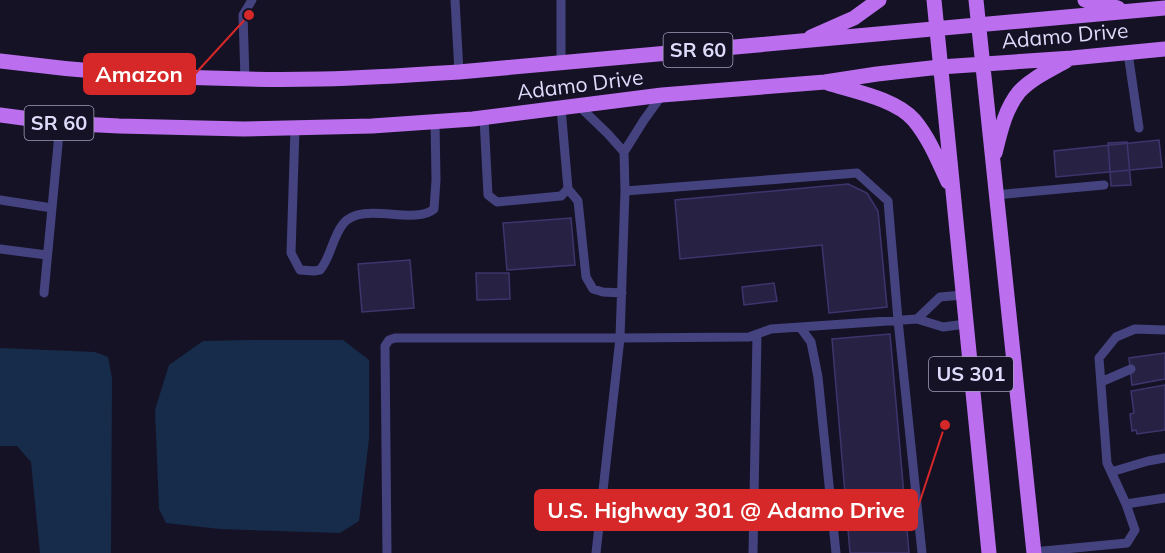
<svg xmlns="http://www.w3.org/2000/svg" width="1165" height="553" viewBox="0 0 1165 553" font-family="Mulish,sans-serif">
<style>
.water{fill:#172c4a}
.building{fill:#272144;stroke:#3f356e;stroke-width:1.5}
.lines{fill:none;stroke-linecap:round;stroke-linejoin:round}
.lane{stroke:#44437f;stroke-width:9}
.primary{stroke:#bb6fee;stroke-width:15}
.labels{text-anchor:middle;stroke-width:4.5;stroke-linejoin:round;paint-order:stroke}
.shield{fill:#151226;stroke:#a29fbb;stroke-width:1.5}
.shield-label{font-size:20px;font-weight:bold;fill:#dedbfb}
.street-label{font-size:21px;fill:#dedbfb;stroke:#151226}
.leader{fill:none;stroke:#d62828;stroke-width:2}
.callout-dot{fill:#d62828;stroke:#151226;stroke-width:2}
.callout{fill:#d62828;stroke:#d62828;stroke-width:2}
.callout-label{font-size:22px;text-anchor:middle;font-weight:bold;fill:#fff}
</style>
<rect width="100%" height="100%" fill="#151226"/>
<!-- water -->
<path class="water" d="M 250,340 L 343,340 L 369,360 L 369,439 L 359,521 L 340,533 L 220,529 L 166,523 L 159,509 L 155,410 L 169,365 L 203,341 Z
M 0,348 L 95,352 L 108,357 L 112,378 L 111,553 L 40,553 L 31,462 L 17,446 L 0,446 Z"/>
<!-- building -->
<path class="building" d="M 1159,140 L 1162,167 L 1056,177 L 1054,151 Z
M 1127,142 L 1131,185 L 1111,186 L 1108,143 Z
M 848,184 L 867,193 L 878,211 L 887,307 L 829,313 L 822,245 L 680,259 L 675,200 Z
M 571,218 L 575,265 L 507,270 L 503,223 Z
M 410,260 L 414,308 L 362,312 L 358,264 Z
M 476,273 L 509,273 L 510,299 L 477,300 Z
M 774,283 L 777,301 L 744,305 L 742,287 Z
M 890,334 L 909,553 L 850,553 L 832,339 Z
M 1165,353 L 1165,379 L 1132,385 L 1129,358 Z
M 1165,385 L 1165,430 L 1137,434 L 1136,430 L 1132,431 L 1130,414 L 1134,413 L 1131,391 Z"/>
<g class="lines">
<!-- lane -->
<path class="lane" d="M 455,0 L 459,72
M 561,0 L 561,63
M 1128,53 L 1139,128
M 245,79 L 243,15 L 252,0
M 662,95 L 644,120 L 624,152 L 625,191 L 857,173 L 888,201 L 898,320 L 922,553
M 579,106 L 608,134 L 624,152
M 484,118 L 488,195 L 497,202 L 561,196 L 568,189 L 561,108
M 295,129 L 291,253 L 300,270 L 314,271 L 320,270 C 331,257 332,238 343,224 C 361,200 414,226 434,209 L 436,180 L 435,121
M 568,189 L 578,201 L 586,277 L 593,289 L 603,292 L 622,293
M 625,191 L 620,338 L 749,337 L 771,329 L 917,319 L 943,327 L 966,324
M 995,195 L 1104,185
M 0,200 L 52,208
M 0,249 L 47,255
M 44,293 L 60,123
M 917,319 L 940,297 L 963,295
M 800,327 L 811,342 L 818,377 L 836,553
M 1101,382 L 1131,369
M 1111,472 L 1148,461 L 1165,458
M 1126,504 L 1165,498
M 1033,552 L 1127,543 L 1135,530 L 1126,504 L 1107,463 L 1099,358 L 1116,337 L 1135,329 L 1165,330
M 387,553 L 385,346 L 389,340 L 395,338 L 620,338 L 596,553
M 753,553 L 757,334"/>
<!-- primary -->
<path class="primary" d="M 934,0 L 989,553
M 976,0 L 1034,553
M 1085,0 L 1118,8
M 811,37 L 854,18 L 879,0
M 0,61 C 107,75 215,81 322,79 C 368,78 413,75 459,72 L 1165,8
M 828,83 C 853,91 896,99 914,120 C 929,138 938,160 948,182
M 0,115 L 60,123 L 119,126 L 244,129 L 372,126 L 473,119 L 662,95 L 825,82 L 877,74 L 940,67 L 1072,58 L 1165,49
M 995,153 C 1000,133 1005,109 1019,92 C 1032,78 1050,70 1066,61"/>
</g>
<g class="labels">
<!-- shield labels -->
<g class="shield">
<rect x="663.5" y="33" width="69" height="34" rx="4.5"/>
<rect x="24.5" y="106" width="69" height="34" rx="4.5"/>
<rect x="929" y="357" width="84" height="34" rx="4.5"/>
</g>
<g class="shield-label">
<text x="698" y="57">SR 60</text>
<text x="59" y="130">SR 60</text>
<text x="971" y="381">US 301</text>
</g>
<!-- street labels -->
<g class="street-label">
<text transform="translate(1065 36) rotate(-5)" y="7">Adamo Drive</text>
<text transform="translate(580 85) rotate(-7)" y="7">Adamo Drive</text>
</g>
</g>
<!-- callouts -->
<path class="leader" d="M249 15L195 74M945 425L917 510"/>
<g class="callout-dot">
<circle cx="249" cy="15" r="6"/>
<circle cx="945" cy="425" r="6"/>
</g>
<g class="callout">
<rect x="84" y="54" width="111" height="40" rx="6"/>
<rect x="535" y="490" width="382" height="40" rx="6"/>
</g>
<g class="callout-label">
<text x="139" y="82">Amazon</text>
<text x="726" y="518">U.S. Highway 301 @ Adamo Drive</text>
</g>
</svg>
